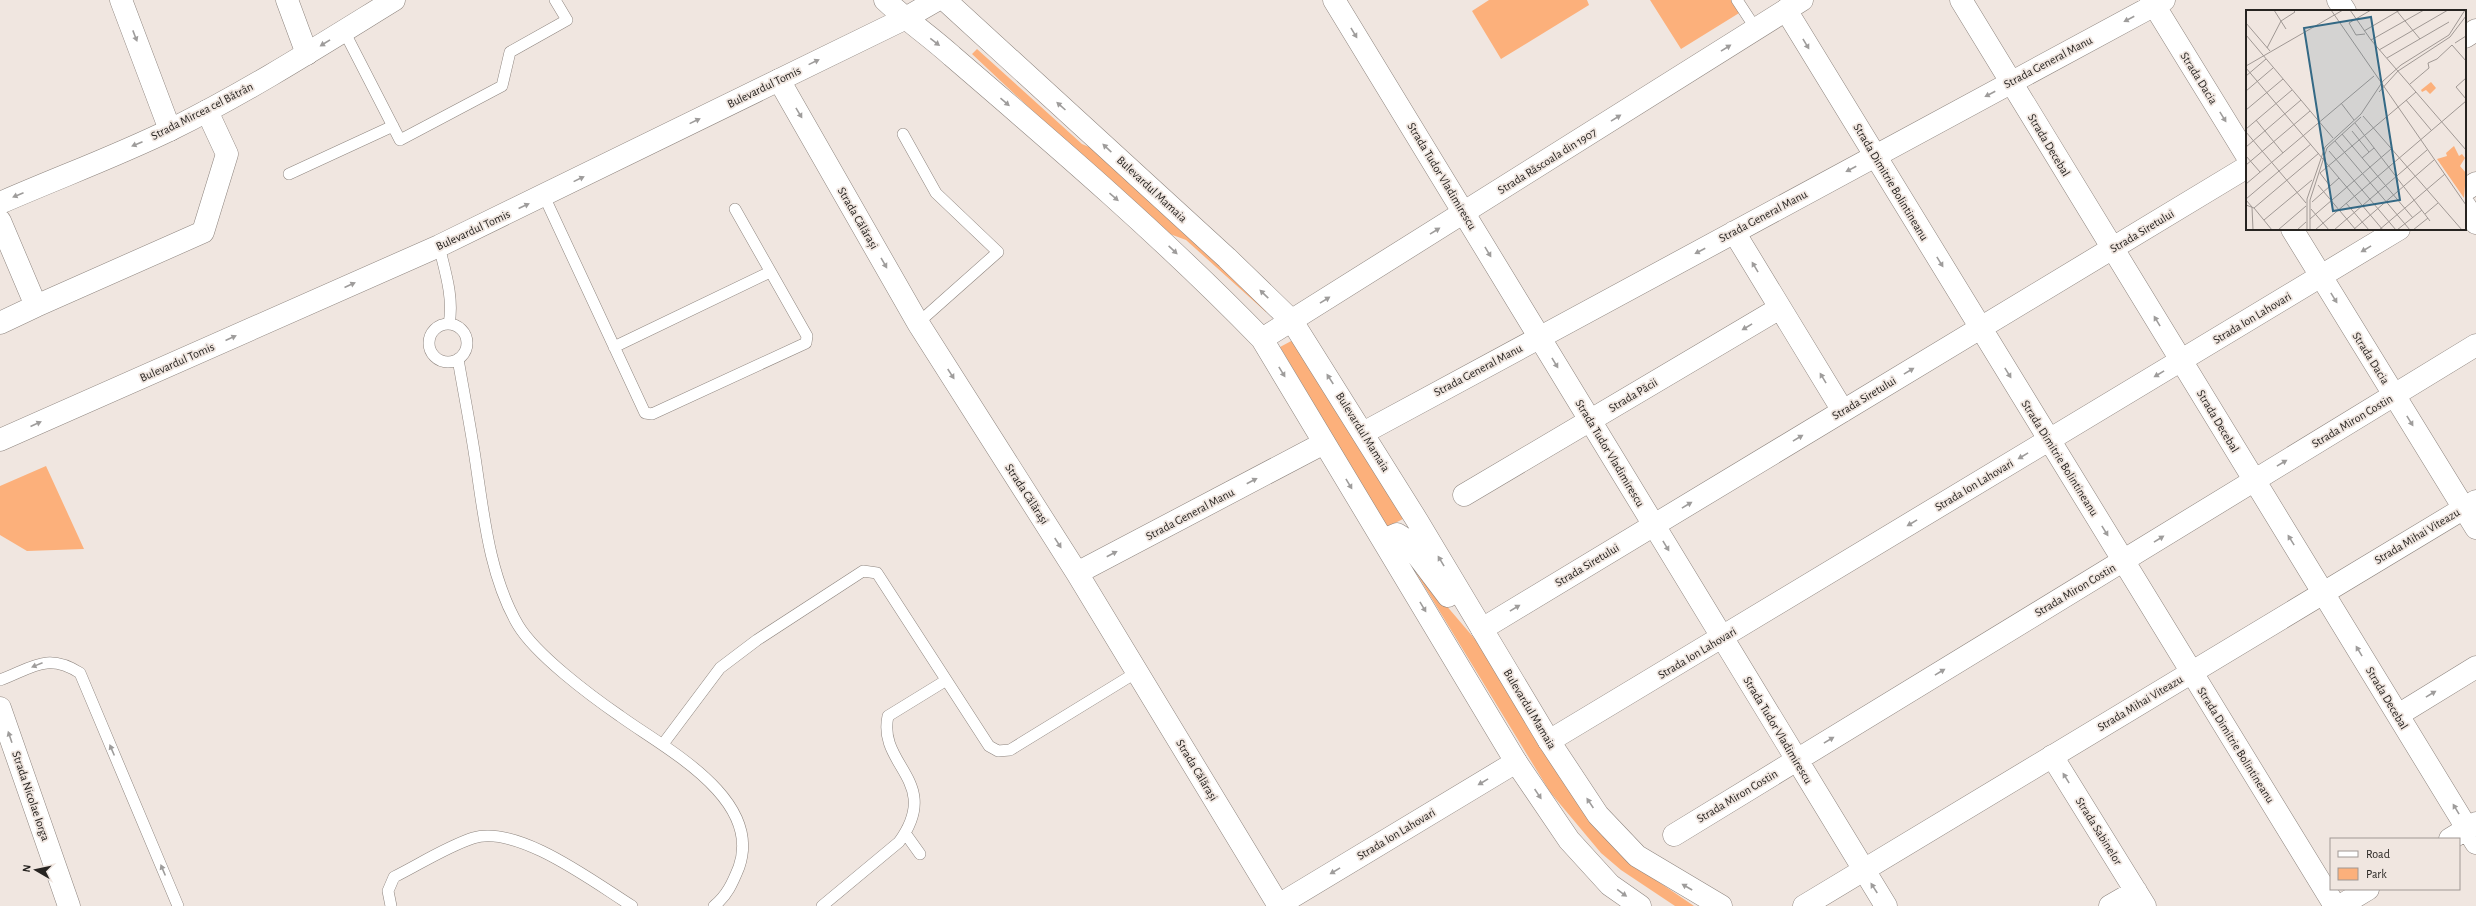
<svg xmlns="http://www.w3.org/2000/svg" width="2476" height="906" viewBox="0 0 2476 906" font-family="'Alegreya Sans',sans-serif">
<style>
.green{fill:#fcb07b}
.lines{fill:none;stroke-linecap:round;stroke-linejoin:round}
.lane-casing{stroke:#8d847e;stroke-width:12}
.street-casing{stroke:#8d847e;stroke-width:23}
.secondary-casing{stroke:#8d847e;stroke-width:23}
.lane{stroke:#fff;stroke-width:11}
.street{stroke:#fff;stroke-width:22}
.secondary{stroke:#fff;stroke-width:22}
.oneway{fill:#9e9c9b}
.labels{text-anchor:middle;stroke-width:3.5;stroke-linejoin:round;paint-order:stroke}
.street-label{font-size:12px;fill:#272421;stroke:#f0e6e0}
.inset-road{fill:none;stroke:#a09894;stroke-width:1}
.view{fill:#346985;fill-opacity:0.15;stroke:#346985;stroke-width:2}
.inset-edge{fill:none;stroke:#272421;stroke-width:2}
</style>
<rect width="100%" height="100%" fill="#f0e6e0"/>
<!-- green -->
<path class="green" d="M 1489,0 L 1587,0 L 1589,5 L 1501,59 L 1472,11 Z
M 1650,0 L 1737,0 L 1744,10 L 1681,49 Z
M 977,49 L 1082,144 L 1110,156 L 1268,309 L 1266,312 L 1186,240 L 1170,234 L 1086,161 L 972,54 Z
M 1295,339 L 1403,519 L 1387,527 L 1280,347 Z
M 46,466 L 84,549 L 27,551 L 0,535 L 0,486 Z
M 1396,540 L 1439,597 L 1480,645 L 1566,784 L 1609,842 L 1628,861 L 1694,906 L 1675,906 L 1621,870 L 1601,853 L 1550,792 Z"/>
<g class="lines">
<defs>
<path id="lane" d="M 1737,0 L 1756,29
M 344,31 L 400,140 L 502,86 L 510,52 L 567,20 L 555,0
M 903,134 L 936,193 L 998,252 L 918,323
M 289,174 L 393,126
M 544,196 L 645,413 L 652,414 L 806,343 L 807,336 L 735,209
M 439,246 C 445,271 454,298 449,324
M429 343a19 19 0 1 1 38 0a19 19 0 1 1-38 0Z
M 614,347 L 770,272
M 458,359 C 464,394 471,429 476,464 C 484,518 490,577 518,625 C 536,655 591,696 620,716 C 664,748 763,798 739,867 C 733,882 727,896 714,906
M 0,680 C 32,668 47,652 80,673 L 178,906
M 663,744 L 720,668 L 757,640 L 863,571 L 877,573 L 989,746 L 998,751 L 1010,750 L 1137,672
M 905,833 L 920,854
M 391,906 L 388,891 L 394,877 C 420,864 446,847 473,838 C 518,824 595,883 632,906
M 822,906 L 899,842 C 943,781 877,766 888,716 L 945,681"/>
<path id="street" d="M 121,0 L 170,130
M 287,0 L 307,54
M 1334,0 L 1886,906
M 1961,0 L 2476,843
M 2151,0 L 2247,156
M 2338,0 L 2345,11
M 1786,10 L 2335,906
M 2465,37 L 2476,30
M 779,80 L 918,323 L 1077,573 L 1279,906
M 2465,190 L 2476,183
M 2465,206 L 2476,223
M 0,221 L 36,306 L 203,232 L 227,154 L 207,111
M 2292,229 L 2476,528
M 1734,232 L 1843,411
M 0,323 L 36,306
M 1363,433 L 2164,0
M 1464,495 L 1780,308
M 1077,573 L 1324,443
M 1482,629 L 2247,167
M 2398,715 L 2476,667
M 1549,741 L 2399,229
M 2052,756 L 2145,906
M 1674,835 L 2476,345
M 2450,839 L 2476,823
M 1277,906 L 1516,762
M 2110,906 L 2136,891
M 2340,906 L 2368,889"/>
<path id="secondary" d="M 885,0 C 906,20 930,36 952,56 C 1058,147 1164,238 1262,339 L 1516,762 L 1569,840 L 1610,885 L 1640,906
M 945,0 L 1227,258 L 1292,321 L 1418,522 L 1549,741 L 1598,815 L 1637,856 L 1721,906
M 0,203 C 57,178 117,156 172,129 C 249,91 321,45 394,0
M 1262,339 L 1802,0
M 0,440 L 439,246 L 904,19 L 937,0
M 1383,540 L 1397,534 L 1405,539 L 1448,596
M 0,708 L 69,906
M 1804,906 L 2476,501"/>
</defs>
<!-- lane casing -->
<use href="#lane" class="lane-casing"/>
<!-- street casing -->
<use href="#street" class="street-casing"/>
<!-- secondary casing -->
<use href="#secondary" class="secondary-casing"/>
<!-- lane -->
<use href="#lane" class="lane"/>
<!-- street -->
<use href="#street" class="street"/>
<!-- secondary -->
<use href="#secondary" class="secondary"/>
</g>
<!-- one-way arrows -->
<defs><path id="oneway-solid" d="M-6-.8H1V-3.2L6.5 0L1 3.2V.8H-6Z"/></defs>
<g class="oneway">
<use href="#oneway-solid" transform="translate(2129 19) rotate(152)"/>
<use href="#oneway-solid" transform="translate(1354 33) rotate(59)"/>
<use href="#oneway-solid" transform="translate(135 36) rotate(69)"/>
<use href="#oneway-solid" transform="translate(935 42) rotate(38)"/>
<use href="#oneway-solid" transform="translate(325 43) rotate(148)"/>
<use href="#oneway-solid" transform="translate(1806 44) rotate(59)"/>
<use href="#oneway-solid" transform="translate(1726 48) rotate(-32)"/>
<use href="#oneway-solid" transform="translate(814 62) rotate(-26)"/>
<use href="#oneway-solid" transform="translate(1990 94) rotate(152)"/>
<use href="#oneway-solid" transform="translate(1005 102) rotate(41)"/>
<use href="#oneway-solid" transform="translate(1061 106) rotate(-138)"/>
<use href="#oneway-solid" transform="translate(799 113) rotate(59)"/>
<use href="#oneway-solid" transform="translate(2223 117) rotate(58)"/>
<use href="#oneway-solid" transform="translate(1616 118) rotate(-32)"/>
<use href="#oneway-solid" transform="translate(695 121) rotate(-26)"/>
<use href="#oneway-solid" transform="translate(137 144) rotate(157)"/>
<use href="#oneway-solid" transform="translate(1107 148) rotate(-137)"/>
<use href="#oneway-solid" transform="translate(1851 169) rotate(152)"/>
<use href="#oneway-solid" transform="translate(579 179) rotate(-26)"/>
<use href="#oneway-solid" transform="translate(18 195) rotate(157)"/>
<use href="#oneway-solid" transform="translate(1114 197) rotate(41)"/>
<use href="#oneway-solid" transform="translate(524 206) rotate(-25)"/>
<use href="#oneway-solid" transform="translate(1435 231) rotate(-32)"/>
<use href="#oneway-solid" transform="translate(2366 249) rotate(149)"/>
<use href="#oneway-solid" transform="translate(1173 250) rotate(43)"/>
<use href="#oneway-solid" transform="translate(1700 251) rotate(152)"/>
<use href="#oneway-solid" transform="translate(1488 252) rotate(59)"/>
<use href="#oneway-solid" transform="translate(1940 262) rotate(58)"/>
<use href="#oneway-solid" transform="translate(884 263) rotate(60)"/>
<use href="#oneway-solid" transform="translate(1755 267) rotate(-121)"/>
<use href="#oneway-solid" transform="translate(350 285) rotate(-24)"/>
<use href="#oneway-solid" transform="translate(1264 294) rotate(-136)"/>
<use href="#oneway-solid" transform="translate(2334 298) rotate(58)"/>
<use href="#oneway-solid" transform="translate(1325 300) rotate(-32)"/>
<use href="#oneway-solid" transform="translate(2157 321) rotate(-121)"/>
<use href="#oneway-solid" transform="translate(1747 327) rotate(149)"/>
<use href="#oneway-solid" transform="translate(231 338) rotate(-24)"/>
<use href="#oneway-solid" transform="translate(1555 363) rotate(59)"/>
<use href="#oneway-solid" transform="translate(1909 371) rotate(-31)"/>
<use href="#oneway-solid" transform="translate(1282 372) rotate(58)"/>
<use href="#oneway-solid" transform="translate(2008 373) rotate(58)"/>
<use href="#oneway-solid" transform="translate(951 374) rotate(57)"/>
<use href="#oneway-solid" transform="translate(2159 374) rotate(149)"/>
<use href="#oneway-solid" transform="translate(1823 378) rotate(-121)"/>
<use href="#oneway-solid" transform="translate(1330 379) rotate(-123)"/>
<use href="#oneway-solid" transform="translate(2410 421) rotate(58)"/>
<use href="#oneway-solid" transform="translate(36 424) rotate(-24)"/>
<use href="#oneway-solid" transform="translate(1798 438) rotate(-31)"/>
<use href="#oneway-solid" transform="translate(2023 456) rotate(149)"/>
<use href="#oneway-solid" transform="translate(2282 463) rotate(-31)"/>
<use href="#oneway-solid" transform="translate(1252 481) rotate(-28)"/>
<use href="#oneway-solid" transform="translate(1349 484) rotate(59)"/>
<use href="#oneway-solid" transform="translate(1687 505) rotate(-31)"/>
<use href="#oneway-solid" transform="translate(1912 523) rotate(149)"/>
<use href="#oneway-solid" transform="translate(2105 531) rotate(58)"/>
<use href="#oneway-solid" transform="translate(2159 539) rotate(-32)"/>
<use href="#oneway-solid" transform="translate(2291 540) rotate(-122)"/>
<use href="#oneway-solid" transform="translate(1058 543) rotate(57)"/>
<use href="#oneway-solid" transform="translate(1666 546) rotate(59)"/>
<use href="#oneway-solid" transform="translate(1112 554) rotate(-28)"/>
<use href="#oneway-solid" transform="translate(1441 561) rotate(-121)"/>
<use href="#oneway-solid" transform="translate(1423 607) rotate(59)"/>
<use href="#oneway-solid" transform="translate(1515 608) rotate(-31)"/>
<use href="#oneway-solid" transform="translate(2359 651) rotate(-121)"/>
<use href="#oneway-solid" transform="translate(37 665) rotate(158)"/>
<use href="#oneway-solid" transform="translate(1940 672) rotate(-31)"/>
<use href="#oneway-solid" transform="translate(2431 694) rotate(-31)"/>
<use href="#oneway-solid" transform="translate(10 737) rotate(-109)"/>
<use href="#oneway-solid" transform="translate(1829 740) rotate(-31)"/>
<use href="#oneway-solid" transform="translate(112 750) rotate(-113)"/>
<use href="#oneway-solid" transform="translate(2066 778) rotate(-122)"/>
<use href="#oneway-solid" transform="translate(1483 782) rotate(149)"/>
<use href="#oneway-solid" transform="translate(1538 794) rotate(56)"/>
<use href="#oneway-solid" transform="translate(1590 803) rotate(-124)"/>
<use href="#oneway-solid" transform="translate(2456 809) rotate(-121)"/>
<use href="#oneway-solid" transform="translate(163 870) rotate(-113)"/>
<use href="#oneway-solid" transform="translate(1335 871) rotate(149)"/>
<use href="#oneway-solid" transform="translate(1687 887) rotate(-150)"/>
<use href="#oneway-solid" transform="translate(1874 888) rotate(-123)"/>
<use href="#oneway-solid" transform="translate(1622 893) rotate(36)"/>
</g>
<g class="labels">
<!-- street labels -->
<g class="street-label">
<text transform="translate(2048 62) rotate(-28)" y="4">Strada General Manu</text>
<text transform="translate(2199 78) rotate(58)" y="4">Strada Dacia</text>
<text transform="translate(764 87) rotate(-26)" y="4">Bulevardul Tomis</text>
<text transform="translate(202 111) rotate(-27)" y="4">Strada Mircea cel Bătrân</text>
<text transform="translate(2049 145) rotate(59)" y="4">Strada Decebal</text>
<text transform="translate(1547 161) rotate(-32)" y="4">Strada Răscoala din 1907</text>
<text transform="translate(1442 176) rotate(59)" y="4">Strada Tudor Vladimirescu</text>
<text transform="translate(1891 182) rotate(59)" y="4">Strada Dimitrie Bolintineanu</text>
<text transform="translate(1152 189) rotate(43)" y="4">Bulevardul Mamaia</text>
<text transform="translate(1763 216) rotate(-28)" y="4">Strada General Manu</text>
<text transform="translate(858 218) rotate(60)" y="4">Strada Călărași</text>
<text transform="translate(473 230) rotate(-25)" y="4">Bulevardul Tomis</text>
<text transform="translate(2142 231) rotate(-31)" y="4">Strada Siretului</text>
<text transform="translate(2252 318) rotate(-31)" y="4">Strada Ion Lahovari</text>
<text transform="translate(2371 358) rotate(58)" y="4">Strada Dacia</text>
<text transform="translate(177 362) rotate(-24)" y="4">Bulevardul Tomis</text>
<text transform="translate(1478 370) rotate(-28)" y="4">Strada General Manu</text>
<text transform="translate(1633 395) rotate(-31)" y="4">Strada Păcii</text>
<text transform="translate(1864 398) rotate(-31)" y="4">Strada Siretului</text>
<text transform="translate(2218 421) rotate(59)" y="4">Strada Decebal</text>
<text transform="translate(2352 421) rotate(-31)" y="4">Strada Miron Costin</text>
<text transform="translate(1363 432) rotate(58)" y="4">Bulevardul Mamaia</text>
<text transform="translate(1610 453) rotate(59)" y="4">Strada Tudor Vladimirescu</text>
<text transform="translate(2060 458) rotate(58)" y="4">Strada Dimitrie Bolintineanu</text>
<text transform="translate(1974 485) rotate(-31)" y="4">Strada Ion Lahovari</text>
<text transform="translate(1027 494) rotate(57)" y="4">Strada Călărași</text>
<text transform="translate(1190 514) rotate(-28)" y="4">Strada General Manu</text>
<text transform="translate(2417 536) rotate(-31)" y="4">Strada Mihai Viteazu</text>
<text transform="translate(1587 565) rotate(-31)" y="4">Strada Siretului</text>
<text transform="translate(2075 590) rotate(-31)" y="4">Strada Miron Costin</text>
<text transform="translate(1697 653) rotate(-31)" y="4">Strada Ion Lahovari</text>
<text transform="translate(2387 698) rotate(59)" y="4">Strada Decebal</text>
<text transform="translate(2140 703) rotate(-31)" y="4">Strada Mihai Viteazu</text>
<text transform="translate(1530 709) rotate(59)" y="4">Bulevardul Mamaia</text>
<text transform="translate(1778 730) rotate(59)" y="4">Strada Tudor Vladimirescu</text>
<text transform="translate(2236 745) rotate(58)" y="4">Strada Dimitrie Bolintineanu</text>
<text transform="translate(1197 770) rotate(59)" y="4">Strada Călărași</text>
<text transform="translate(31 796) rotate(71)" y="4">Strada Nicolae Iorga</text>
<text transform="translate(1737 796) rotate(-31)" y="4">Strada Miron Costin</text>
<text transform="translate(2099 831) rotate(58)" y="4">Strada Sabinelor</text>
<text transform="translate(1396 834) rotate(-31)" y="4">Strada Ion Lahovari</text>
</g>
</g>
<!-- overview -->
<g transform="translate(2246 10)">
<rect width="220" height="220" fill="#f0e6e0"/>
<path d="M 185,72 L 190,78 L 184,84 L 180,80 L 176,82 L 175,80 ZM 208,136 L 213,146 L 216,144 L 219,148 L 214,156 L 220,163 L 218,188 L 191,149 L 201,146 L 200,143 Z" fill="#fcb07b"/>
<path class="inset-road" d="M 28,0 L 40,19M 85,0 L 220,195M 104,0 L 125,30 L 220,140M 150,0 L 174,29M 35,11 L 49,2 L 47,0M 0,13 L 24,41M 118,21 L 154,0M 119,24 L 110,25 L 103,13 L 125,0M 0,25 L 87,128M 125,30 L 178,0M 209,33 L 220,26M 21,38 L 35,11M 133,40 L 202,0M 141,48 L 203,12M 0,56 L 97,0M 0,58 L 137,220M 0,66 L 20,49M 220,68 L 210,77 L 220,89M 164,74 L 183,58 L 182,53 L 191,49 L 206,35 L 220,51M 0,81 L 27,58M 133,82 L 152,61 L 204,27 L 220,6M 160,90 L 185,120M 95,93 L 108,110M 0,100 L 37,69M 117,106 L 216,220M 10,110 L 37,143M 109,113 L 184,211M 0,119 L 46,80M 106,121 L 123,142M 0,122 L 60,193M 96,124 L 167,208M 89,131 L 164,220M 0,137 L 55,90M 83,141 L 150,220M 0,146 L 14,162M 116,148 L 128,138M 0,155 L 64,101M 74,163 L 170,82M 74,163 L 84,176M 0,174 L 128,66M 72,175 L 110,220M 0,189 L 65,134M 0,190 L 6,197 L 7,220M 66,192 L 93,168M 100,193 L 123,220M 0,195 L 8,198 L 26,220M 8,198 L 73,143M 65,199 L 83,220M 179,204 L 192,193M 64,209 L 145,139M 18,210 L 66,170M 32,220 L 60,196M 51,220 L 60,212M 61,220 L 61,189 L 79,137 L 115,104 L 137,71 L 155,55 L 203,25 L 219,0M 64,220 L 64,190 L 81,138 L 115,107M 69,220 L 220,91M 88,220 L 181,140M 107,220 L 188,150M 133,220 L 199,164M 151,220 L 176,200M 167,220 L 182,208"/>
<path class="view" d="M 125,7 L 154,190 L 87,201 L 58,18 Z"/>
<rect width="220" height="220" class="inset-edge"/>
</g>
<!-- legend -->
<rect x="2330" y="838" width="130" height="52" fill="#f0e6e0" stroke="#a09894"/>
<rect x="2338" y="851" width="20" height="6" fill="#ffffff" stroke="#a09894"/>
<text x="2366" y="858" font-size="12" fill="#272421">Road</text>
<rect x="2338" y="868" width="20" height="12" fill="#fcb07b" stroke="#a09894"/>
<text x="2366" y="878" font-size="12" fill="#272421">Park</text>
<!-- north arrow -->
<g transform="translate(36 870) rotate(279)" stroke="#f0e6e0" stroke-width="3" paint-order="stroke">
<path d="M0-3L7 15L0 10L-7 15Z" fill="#272421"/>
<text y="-6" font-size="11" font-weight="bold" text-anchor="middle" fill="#272421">N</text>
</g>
</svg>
